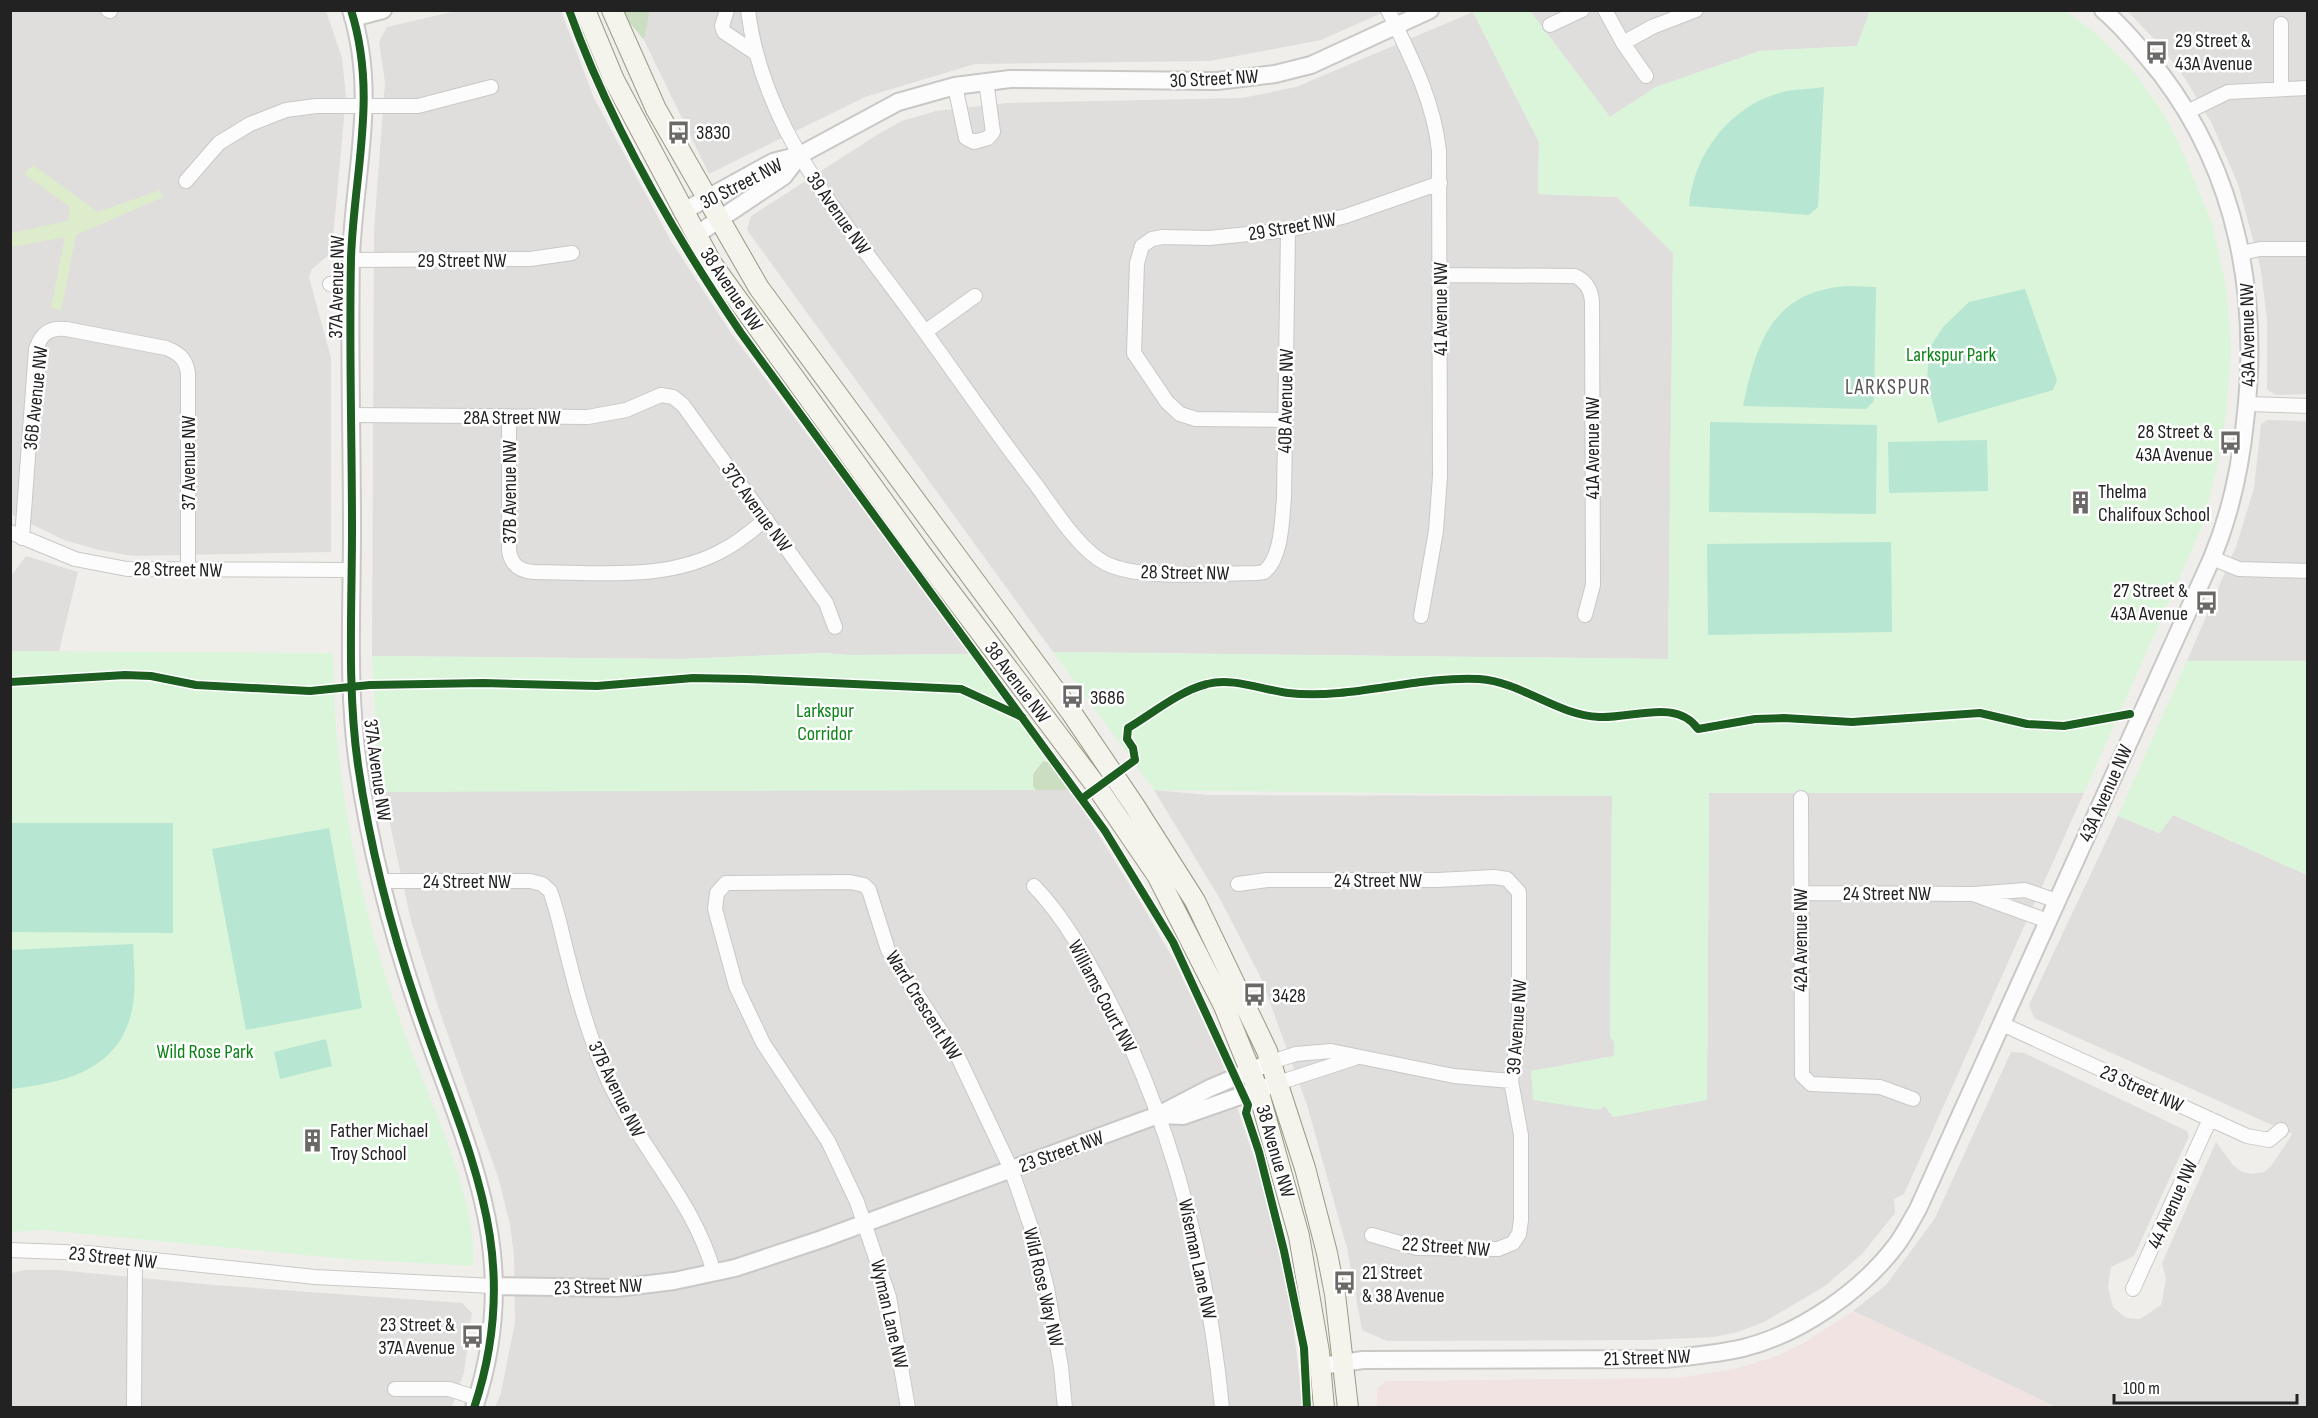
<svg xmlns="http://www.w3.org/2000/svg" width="2318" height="1418" viewBox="0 0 2318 1418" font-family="'Sofia Sans Condensed',sans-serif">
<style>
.residential{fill:#dfdedc}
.commercial{fill:#f1e3e1}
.grass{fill:#ddeccb}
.forest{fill:#cbdec1}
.park{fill:#daf5da}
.pitch{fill:#b7e6d2}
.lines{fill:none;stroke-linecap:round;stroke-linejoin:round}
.minor-casing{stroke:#c9c8c7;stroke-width:16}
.tertiary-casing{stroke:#c9c8c7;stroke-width:20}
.secondary-casing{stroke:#999a82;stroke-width:22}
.minor{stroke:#fdfcfc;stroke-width:14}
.tertiary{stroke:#fdfcfc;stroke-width:16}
.secondary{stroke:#f4f4ed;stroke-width:20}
.cycleway-casing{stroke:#fff;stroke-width:11}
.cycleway{stroke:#1b5e20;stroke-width:8}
.labels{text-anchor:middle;stroke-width:5;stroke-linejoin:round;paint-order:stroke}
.poi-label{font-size:20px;fill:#222;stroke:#fff;text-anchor:start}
.street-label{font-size:20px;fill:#222;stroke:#fff}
.park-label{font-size:20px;fill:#0c8416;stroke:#fff}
.neighbourhood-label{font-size:21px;letter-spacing:1.5px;fill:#555;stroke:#fff}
</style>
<rect width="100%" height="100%" fill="#f0eeeb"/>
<!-- residential -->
<path class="residential" d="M 650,10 L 1386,11 L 1321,40 L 1210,61 L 975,64 L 865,97 L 709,174 L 644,40 Z
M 11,11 L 326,11 L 342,58 L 346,96 L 332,249 L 330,254 L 312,269 L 309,277 L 331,358 L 331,552 L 133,556 L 99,550 L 64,540 L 11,514 Z
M 456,11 L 561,11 L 594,98 L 671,241 L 731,333 L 972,654 L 850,655 L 824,653 L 682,659 L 372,656 L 374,230 L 385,82 L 379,42 L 387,27 Z
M 1530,11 L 1870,11 L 1857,46 L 1760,51 L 1656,87 L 1610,117 Z
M 2127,11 L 2307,11 L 2307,394 L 2275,395 L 2267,389 L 2267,320 L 2261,270 L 2238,184 L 2212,124 L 2186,80 L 2160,45 Z
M 1473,12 L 1539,142 L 1538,194 L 1617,197 L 1673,253 L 1668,659 L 1053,652 L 747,230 L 751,216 L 880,133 L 902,121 L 936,111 L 1008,103 L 1242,98 L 1296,87 Z
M 2268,420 L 2307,421 L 2307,661 L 2187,661 L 2237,544 L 2254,488 L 2261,424 Z
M 26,556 L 78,572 L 59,651 L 11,651 L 11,576 Z
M 634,789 L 1071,790 L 1141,903 L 1175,962 L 1221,1060 L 1267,1196 L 1280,1250 L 1291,1307 L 1303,1407 L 495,1407 L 501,1393 L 515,1322 L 514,1255 L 510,1225 L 499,1180 L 441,1015 L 411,921 L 383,792 Z
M 1154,790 L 1208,795 L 1612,796 L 1610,1037 L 1614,1041 L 1614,1056 L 1532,1071 L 1605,1106 L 1613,1117 L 1707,1099 L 1709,793 L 2084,793 L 1904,1194 L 1894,1199 L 1895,1213 L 1862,1254 L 1825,1286 L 1764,1322 L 1738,1332 L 1713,1337 L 1648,1340 L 1387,1341 L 1362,1330 L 1347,1248 L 1307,1105 L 1262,980 L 1220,899 Z
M 2173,815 L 2307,875 L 2307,1407 L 2056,1407 L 1853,1311 L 1886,1285 L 1935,1218 L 2011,1052 L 2024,1053 L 2187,1131 L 2189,1136 L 2134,1256 L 2111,1267 L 2108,1287 L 2113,1307 L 2126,1318 L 2140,1319 L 2161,1305 L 2166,1279 L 2162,1263 L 2216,1142 L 2233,1165 L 2242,1172 L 2253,1174 L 2264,1172 L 2271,1166 L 2288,1141 L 2292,1134 L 2034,1018 L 2029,1005 L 2118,816 L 2159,833 Z
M 26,1270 L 58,1270 L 214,1285 L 462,1303 L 472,1313 L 464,1372 L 452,1407 L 11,1408 L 11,1273 Z"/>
<!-- commercial -->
<path class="commercial" d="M 1853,1311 L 2056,1407 L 1377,1407 L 1377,1389 L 1386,1381 L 1678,1378 L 1734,1369 L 1774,1357 L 1802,1344 Z"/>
<!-- grass -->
<path class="grass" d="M 33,165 L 98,212 L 160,190 L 163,197 L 76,235 L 61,311 L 51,307 L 65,237 L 11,247 L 11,233 L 68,221 L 70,207 L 24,174 Z"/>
<!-- forest -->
<path class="forest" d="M 624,11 L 650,11 L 644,40 L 629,22 Z
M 1043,761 L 1049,762 L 1071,790 L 1036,790 L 1033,787 L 1033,774 Z"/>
<!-- park -->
<path class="park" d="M 1477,11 L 1530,11 L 1610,117 L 1656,87 L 1760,51 L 1857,46 L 1870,11 L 2066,11 L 2093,31 L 2131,68 L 2164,114 L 2181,148 L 2212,223 L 2226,287 L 2231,348 L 2226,413 L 2216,472 L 2201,529 L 2084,793 L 1709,793 L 1707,1100 L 1613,1117 L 1605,1106 L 1598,1110 L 1533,1100 L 1531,1071 L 1614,1056 L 1614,1042 L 1610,1037 L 1612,796 L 1154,790 L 1053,652 L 1668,659 L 1673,253 L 1617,197 L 1538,194 L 1539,142 L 1473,12 Z
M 11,651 L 333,653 C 333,778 360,905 401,1023 C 424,1090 479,1197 473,1266 L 347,1259 L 43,1230 L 11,1232 Z
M 824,653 L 850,655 L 972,654 L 1049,762 L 1043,761 C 1035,768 1027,781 1036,790 L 383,792 L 377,749 L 372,656 L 682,659 Z
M 2187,661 L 2307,661 L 2307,875 L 2173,815 L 2160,833 L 2118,816 Z"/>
<!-- pitch -->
<path class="pitch" d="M 1824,87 L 1818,207 L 1809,215 L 1689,206 C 1693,153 1733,102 1787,91 C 1799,89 1812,89 1824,87 Z
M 1847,286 L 1876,287 L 1874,401 L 1866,409 L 1743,406 C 1757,341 1772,292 1847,286 Z
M 2025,289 L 2057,380 L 2053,390 L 1938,423 L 1927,382 L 1929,349 L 1943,327 L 1969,302 Z
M 1710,422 L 1877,425 L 1876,514 L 1709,512 Z
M 1987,440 L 1988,491 L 1889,493 L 1888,442 Z
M 1891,542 L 1892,632 L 1708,635 L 1707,544 Z
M 11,823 L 173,823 L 173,933 L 11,932 Z
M 329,828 L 362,1008 L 246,1030 L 212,849 Z
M 133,944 C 134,968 137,995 130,1018 C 114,1073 59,1083 11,1089 L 11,950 Z
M 326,1039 L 332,1066 L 280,1079 L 274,1052 Z"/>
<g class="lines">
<defs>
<path id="minor" d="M 108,10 L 110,11
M 727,10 L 722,26 L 724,32 L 754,52
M 748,10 C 753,53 767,92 786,130 C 819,194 866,252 909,310 C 951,367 990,425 1034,482 C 1052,506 1078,549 1105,563 C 1141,581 1215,573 1257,573 L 1264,572 C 1282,558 1282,519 1284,498 L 1288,230
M 1388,10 C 1410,55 1434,101 1439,151 L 1440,476 L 1436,531 L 1421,616
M 1605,10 L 1623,43 L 1652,27 L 1696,10
M 2281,24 L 2281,88
M 1550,25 L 1582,10
M 1623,43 L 1646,76
M 955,86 L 966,138 L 974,142 L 988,138 L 993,132 L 986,81
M 2187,112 L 2228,92 L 2308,88
M 186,181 L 219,143 L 250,124 L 286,110 L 316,106 L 418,106 L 491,87
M 2242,253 L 2260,249 L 2308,249
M 351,260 L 530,259 L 572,253
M 1440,275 L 1575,276 C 1586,281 1591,289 1592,301 L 1593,585 L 1585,615
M 330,284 L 351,288
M 925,332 L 975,296
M 2247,404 L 2308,406
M 352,415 L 588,417 L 626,410 L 661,395 L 673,397 L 683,405 L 826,603 L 835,627
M 509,416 L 509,550 C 511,565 519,571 534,572 C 597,572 668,582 725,549 C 740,541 753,530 766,519
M 1285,420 L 1196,419 L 1180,414 L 1167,402 L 1134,353 L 1137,263 L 1142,246 L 1152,239 L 1163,237 L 1209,238 L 1288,230 L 1346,216 L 1440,183
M 10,532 L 75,559 L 127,569 L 352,570
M 22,538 L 36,349 C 41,334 49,327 66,329 L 166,348 C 179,353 186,359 188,373 L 188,570
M 2212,558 L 2239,569 L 2308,571
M 1801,798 L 1802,1075 L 1811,1084 L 1880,1087 L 1913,1099
M 381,881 L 530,881 L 542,884 L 550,891 C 558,912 562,935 568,957 C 578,998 590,1039 607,1078 C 638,1146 694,1200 714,1273
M 1238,884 L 1267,880 L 1438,880 L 1494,877 L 1507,879 L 1519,892 L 1519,1032 L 1511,1081 L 1521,1135 L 1521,1220 L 1519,1234 L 1513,1243 L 1498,1249 L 1417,1248 L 1372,1235
M 1034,886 C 1064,917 1085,956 1106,995 C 1172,1123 1208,1264 1222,1408
M 1801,893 L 1973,894 L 2025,890 L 2057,901
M 1973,894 L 2048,921
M 2002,1024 L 2247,1136 L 2269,1140 L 2281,1130
M 1271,1062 L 1296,1054 L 1331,1051 L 1454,1076 L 1511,1081
M 1278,1083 L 1355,1058
M 10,1250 L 88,1253 L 315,1277 L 493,1286
M 2133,1289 L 2210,1119
M 395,1389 L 449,1389 L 477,1398
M 134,1408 L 135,1259
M 908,1408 L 889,1297 L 857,1202 L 828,1141 L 763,1043 L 736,986 L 715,909 L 717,893 L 726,883 L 850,882 L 864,885 L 869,890 L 888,950 L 959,1059 L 1011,1169 L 1032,1230 L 1047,1288 L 1061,1367 L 1065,1408"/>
<path id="tertiary" d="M 351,10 C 378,95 354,172 351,258 C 349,348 352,439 352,530 C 352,608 347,688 358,765 C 370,847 391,929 418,1008 C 466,1150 526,1253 474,1408
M 353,18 L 383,10
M 682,212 L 773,162 L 800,155 L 898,102 L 955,86 L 1010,79 L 1217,81 L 1275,74 L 1311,65 L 1430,10
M 696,235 L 784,176 L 800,155
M 1159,1115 L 1183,1116 L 1269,1086
M 493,1286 L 617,1288 L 674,1281 L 735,1268 L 822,1239 L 1158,1115 L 1210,1088 L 1271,1062
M 1321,1366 L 1363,1360 L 1666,1359 C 1692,1356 1717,1354 1743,1348 C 1800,1334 1862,1291 1897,1244 C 1905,1233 1911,1221 1918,1209 L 2212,558 C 2231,513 2240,470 2245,422 C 2260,298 2238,175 2161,74 C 2143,52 2125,29 2103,10"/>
<path id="secondary" d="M 585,10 L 614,80 L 712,264 L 920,552 L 1097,787 L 1157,875 L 1224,1006 L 1258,1090 L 1299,1236 L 1319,1352 L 1324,1408
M 612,10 L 656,109 L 759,288 L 1071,712 L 1134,805 L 1195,901 L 1267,1051 L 1305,1168 L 1327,1253 L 1335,1294 L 1348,1408"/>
</defs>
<!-- minor casing -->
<use href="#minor" class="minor-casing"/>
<!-- tertiary casing -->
<use href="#tertiary" class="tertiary-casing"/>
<!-- secondary casing -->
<use href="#secondary" class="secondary-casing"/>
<!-- minor -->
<use href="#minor" class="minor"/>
<!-- tertiary -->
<use href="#tertiary" class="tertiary"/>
<!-- secondary -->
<use href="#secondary" class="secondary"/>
<defs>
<path id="cycleway" d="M 351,10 C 378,95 354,172 351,258 C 349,348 352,439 352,530 C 352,608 347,688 358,765 C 370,847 391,929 418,1008 C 466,1150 526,1253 474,1408
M 569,10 C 610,125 673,233 741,333 L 1105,831 L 1173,942 L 1248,1105 L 1246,1113 L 1259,1152 L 1284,1251 L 1304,1348 L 1307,1408
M 10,682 L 125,675 L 151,676 L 196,685 L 310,691 L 370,685 L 483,683 L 597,686 L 693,678 L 746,679 L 961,689 L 1022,717
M 1083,798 L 1135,760 L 1133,748 L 1127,739 L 1128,728 C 1152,714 1179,691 1207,684 C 1232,677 1263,690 1288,693 C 1351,700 1415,676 1479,679 C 1522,682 1556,715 1599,717 C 1631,719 1677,698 1698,729 L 1755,719 L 1784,718 L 1852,722 L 1980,713 L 2027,724 L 2064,726 L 2130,714"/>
</defs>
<!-- cycleway casing -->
<use href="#cycleway" class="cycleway-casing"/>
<!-- cycleway -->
<use href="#cycleway" class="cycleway"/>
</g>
<!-- icons -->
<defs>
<symbol id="bus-bare" viewBox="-9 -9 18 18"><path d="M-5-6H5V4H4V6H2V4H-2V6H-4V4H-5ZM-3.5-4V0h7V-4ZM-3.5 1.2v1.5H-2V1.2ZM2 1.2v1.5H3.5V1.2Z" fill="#6a6968" stroke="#fff" stroke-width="2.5" paint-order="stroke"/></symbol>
<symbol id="building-bare" viewBox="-9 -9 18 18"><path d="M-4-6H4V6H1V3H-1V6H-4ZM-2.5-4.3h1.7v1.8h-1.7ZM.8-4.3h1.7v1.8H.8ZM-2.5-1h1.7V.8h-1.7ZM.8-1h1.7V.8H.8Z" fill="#6a6968" stroke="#fff" stroke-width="2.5" paint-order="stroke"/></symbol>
</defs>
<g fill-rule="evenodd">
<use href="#bus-bare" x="2140" y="36" width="33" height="33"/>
<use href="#bus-bare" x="662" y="116" width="33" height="33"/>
<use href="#bus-bare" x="2214" y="426" width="33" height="33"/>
<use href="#building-bare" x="2064" y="486" width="33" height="33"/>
<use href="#bus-bare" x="2190" y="586" width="33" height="33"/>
<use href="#bus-bare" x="1056" y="680" width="33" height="33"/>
<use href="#bus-bare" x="1238" y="978" width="33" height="33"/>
<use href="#building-bare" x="296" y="1124" width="33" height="33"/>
<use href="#bus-bare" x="1328" y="1266" width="33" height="33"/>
<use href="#bus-bare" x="456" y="1320" width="33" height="33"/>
</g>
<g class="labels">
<!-- poi labels -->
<g class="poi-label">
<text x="2175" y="47">29 Street &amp;<tspan x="2175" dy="23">43A Avenue</tspan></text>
<text x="696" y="139">3830</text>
<text x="2213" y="438" text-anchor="end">28 Street &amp;<tspan x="2213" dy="23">43A Avenue</tspan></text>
<text x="2098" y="498">Thelma<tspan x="2098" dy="23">Chalifoux School</tspan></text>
<text x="2188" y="597" text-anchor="end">27 Street &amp;<tspan x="2188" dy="23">43A Avenue</tspan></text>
<text x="1090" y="704">3686</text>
<text x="1272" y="1002">3428</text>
<text x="330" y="1137">Father Michael<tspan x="330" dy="23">Troy School</tspan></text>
<text x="1362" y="1279">21 Street<tspan x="1362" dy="23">&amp; 38 Avenue</tspan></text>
<text x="455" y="1331" text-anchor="end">23 Street &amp;<tspan x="455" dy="23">37A Avenue</tspan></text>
</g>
<!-- street labels -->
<g class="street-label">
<text transform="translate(1214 78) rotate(-3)" y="7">30 Street NW</text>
<text transform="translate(741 183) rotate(-27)" y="7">30 Street NW</text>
<text transform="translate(839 213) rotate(55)" y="7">39 Avenue NW</text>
<text transform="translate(1292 226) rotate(-10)" y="7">29 Street NW</text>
<text x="462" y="267">29 Street NW</text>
<text transform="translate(336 287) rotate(-89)" y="7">37A Avenue NW</text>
<text transform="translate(732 289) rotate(56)" y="7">38 Avenue NW</text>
<text transform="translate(1440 309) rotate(-90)" y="7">41 Avenue NW</text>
<text transform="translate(2247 335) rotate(-91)" y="7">43A Avenue NW</text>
<text transform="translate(35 398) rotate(-84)" y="7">36B Avenue NW</text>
<text transform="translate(1285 401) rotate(-89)" y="7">40B Avenue NW</text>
<text x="512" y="424">28A Street NW</text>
<text transform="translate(1592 448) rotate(-90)" y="7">41A Avenue NW</text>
<text transform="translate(188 463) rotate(-90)" y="7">37 Avenue NW</text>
<text transform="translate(509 492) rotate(-90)" y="7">37B Avenue NW</text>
<text transform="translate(757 507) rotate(54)" y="7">37C Avenue NW</text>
<text transform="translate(178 569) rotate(1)" y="7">28 Street NW</text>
<text transform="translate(1185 572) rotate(1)" y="7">28 Street NW</text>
<text transform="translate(1018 682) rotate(53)" y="7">38 Avenue NW</text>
<text transform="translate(378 770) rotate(82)" y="7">37A Avenue NW</text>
<text transform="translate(2105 793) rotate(-66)" y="7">43A Avenue NW</text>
<text x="1378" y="887">24 Street NW</text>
<text x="467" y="888">24 Street NW</text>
<text x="1887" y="900">24 Street NW</text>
<text transform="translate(1800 940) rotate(-90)" y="7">42A Avenue NW</text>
<text transform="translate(1103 996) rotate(62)" y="7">Williams Court NW</text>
<text transform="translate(924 1005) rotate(58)" y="7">Ward Crescent NW</text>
<text transform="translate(1516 1027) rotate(-86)" y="7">39 Avenue NW</text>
<text transform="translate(2142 1088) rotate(24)" y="7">23 Street NW</text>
<text transform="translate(617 1089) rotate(64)" y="7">37B Avenue NW</text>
<text transform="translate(1061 1151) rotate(-20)" y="7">23 Street NW</text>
<text transform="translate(1276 1151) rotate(74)" y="7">38 Avenue NW</text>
<text transform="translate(2172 1204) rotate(-66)" y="7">44 Avenue NW</text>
<text transform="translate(1446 1246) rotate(4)" y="7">22 Street NW</text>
<text transform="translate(113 1257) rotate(6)" y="7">23 Street NW</text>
<text transform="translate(1198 1259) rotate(78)" y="7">Wiseman Lane NW</text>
<text transform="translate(598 1286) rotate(-2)" y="7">23 Street NW</text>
<text transform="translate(1044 1287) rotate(77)" y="7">Wild Rose Way NW</text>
<text transform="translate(890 1314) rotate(77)" y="7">Wyman Lane NW</text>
<text transform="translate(1647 1357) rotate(-2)" y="7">21 Street NW</text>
</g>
<!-- park labels -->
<g class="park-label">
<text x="1951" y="361">Larkspur Park</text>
<text x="825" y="717">Larkspur<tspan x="825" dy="23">Corridor</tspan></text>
<text x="205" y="1058">Wild Rose Park</text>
</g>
<!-- neighbourhood labels -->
<g class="neighbourhood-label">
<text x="1888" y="394">LARKSPUR</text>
</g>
</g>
<!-- border -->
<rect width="2318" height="1418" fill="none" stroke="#222222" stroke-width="24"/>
<!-- scale -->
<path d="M2114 1394v9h183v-9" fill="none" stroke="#222222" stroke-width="3"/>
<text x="2123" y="1394" font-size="18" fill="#222222" stroke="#ffffff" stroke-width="4.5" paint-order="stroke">100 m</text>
</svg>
